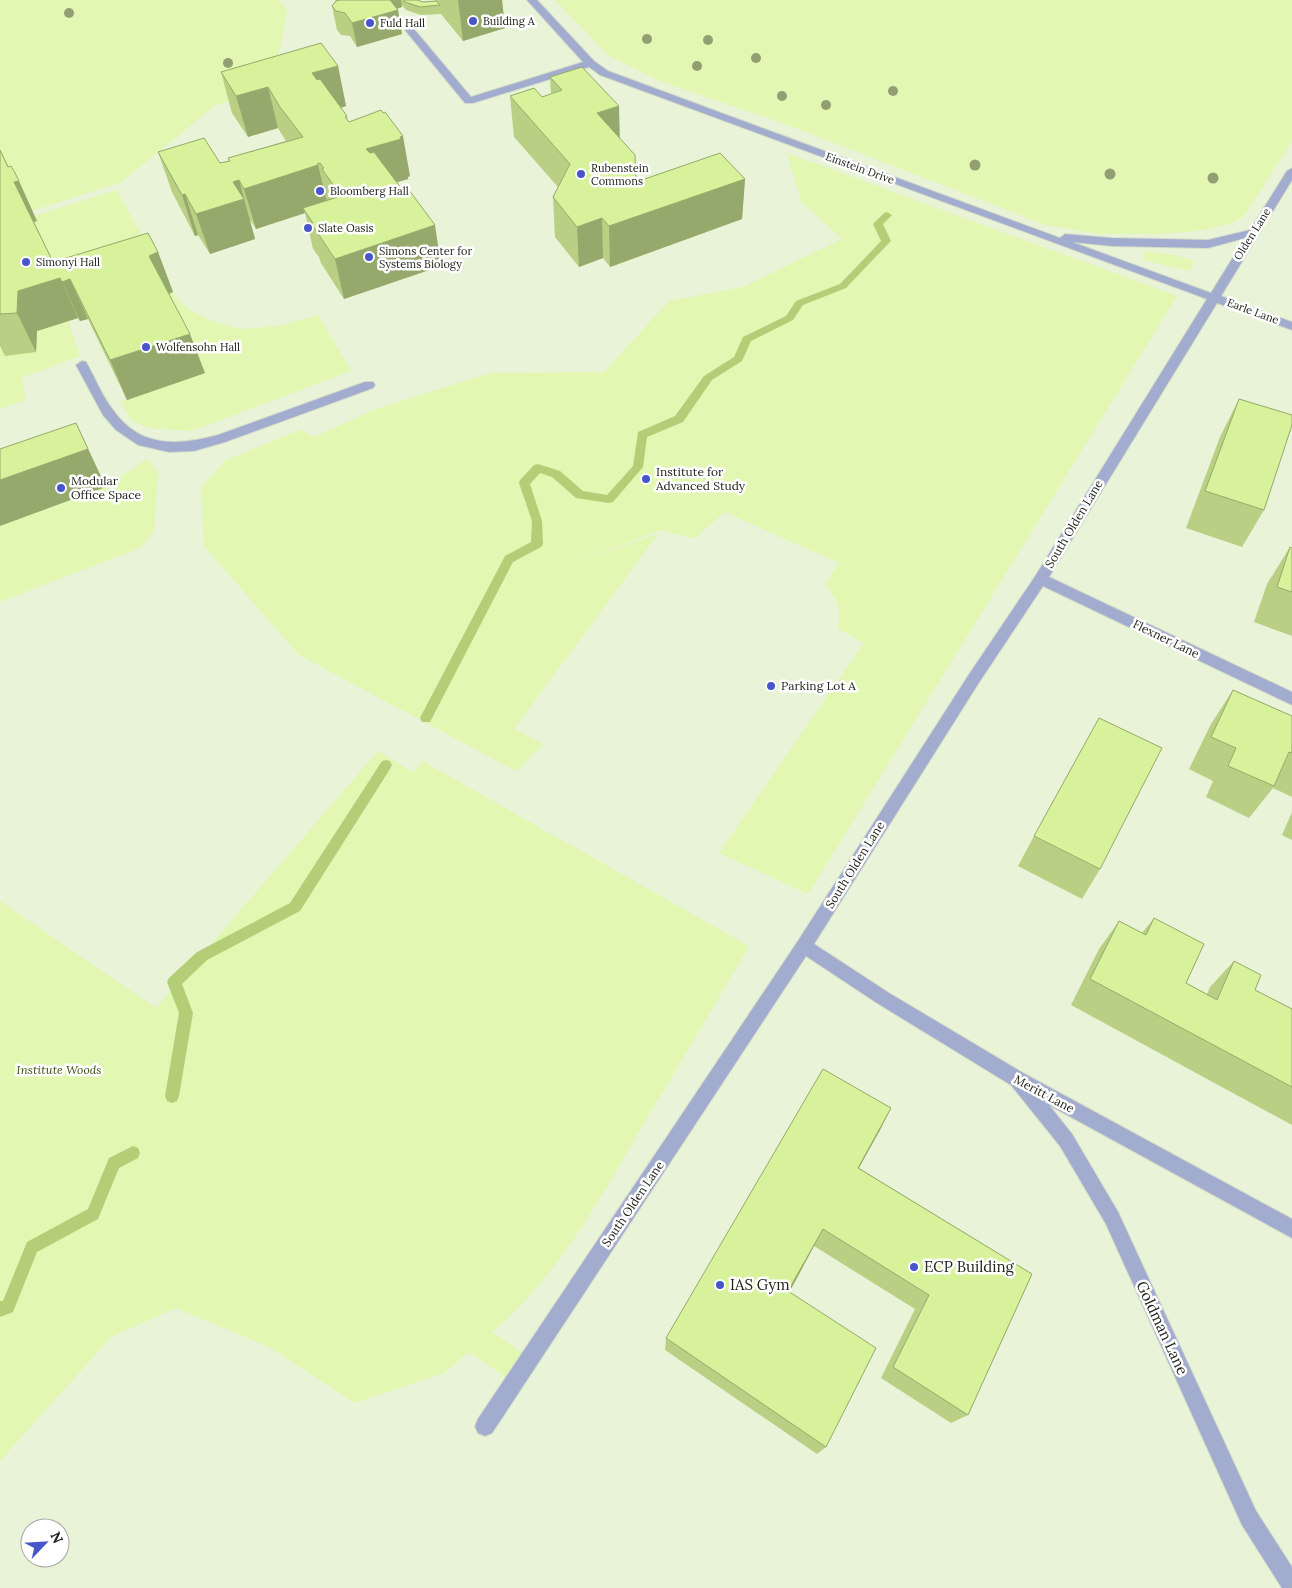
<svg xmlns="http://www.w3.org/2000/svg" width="1292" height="1588" viewBox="0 0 1292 1588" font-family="Lora,serif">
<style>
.built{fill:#e9f3d7;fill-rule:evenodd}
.green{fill:#e1f7b2}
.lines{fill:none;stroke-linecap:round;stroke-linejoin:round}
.stream{fill:#b4ce78;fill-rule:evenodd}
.minor-casing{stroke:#d4dbc8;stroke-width:2}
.minor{fill:#a2accf;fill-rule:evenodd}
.tree{fill:#929f73}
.wall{fill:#b9d084}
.shaded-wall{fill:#96a96c}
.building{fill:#d7f29a;stroke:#96a96c}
.poi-dot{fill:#4856cb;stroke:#fff;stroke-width:2}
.labels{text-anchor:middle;stroke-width:5;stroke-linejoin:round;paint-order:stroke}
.far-poi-label{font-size:11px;fill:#22241d;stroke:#fff;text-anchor:start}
.far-street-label{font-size:11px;fill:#22241d;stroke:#fff}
.poi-label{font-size:12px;fill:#22241d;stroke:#fff;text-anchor:start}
.street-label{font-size:12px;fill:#22241d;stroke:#fff}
.park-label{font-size:12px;font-style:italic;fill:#415112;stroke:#fff}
.near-poi-label{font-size:15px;fill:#22241d;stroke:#fff;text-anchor:start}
.near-street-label{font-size:15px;fill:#22241d;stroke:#fff}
</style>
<rect width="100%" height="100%" fill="#f6fee9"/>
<!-- built -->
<path class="built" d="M 0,0 L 1292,0 L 1292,1588 L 0,1588 L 0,1265 L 320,1213 L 0,958 ZM 30,1528 L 60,1528 L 60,1558 L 30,1558 Z"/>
<!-- green -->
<path class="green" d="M 0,0 L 279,0 L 287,10 L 273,88 L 216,105 L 121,182 L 32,211 L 0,182 Z
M 555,0 L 1292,0 L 1292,141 L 1244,216 L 1230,224 L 1198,231 L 1157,234 L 1099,234 L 1046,225 L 785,124 L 659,81 L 609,56 Z
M 787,153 L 1177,296 L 808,894 L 719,853 L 864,643 L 838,629 C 841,606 839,603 825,584 L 839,563 L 725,512 L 694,539 L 661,530 L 579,561 L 658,534 L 514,729 L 543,744 L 516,771 L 299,655 L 204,546 L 201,487 L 226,460 L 300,430 L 314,437 L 376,409 L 490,373 L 604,372 L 669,301 L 743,287 L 842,239 L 801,201 Z
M 117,190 L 162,273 L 71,302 L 33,222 L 34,216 Z
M 1144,251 L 1174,255 L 1194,261 L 1190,271 L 1143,260 Z
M 173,292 L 185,307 L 207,319 L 240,329 L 280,326 L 318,315 L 351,371 L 191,431 L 148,428 L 131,419 L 120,401 L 127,400 L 164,296 Z
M 0,317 L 37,331 L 68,321 L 80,356 L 21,378 L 26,400 L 0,409 Z
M 147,459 L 158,472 L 154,531 L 142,547 L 0,602 L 0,526 L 106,487 Z
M 378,751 L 414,773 L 422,761 L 749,946 C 712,1009 675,1072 637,1135 C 595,1207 557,1277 492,1332 L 530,1358 L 514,1383 L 469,1352 L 444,1373 L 355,1403 L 269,1347 L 176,1308 L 111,1337 L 0,1461 L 0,901 L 156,1008 Z"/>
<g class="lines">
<!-- stream -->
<path class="stream" d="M 887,212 L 892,215 L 883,224 L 891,241 L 889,243 L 846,288 L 803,305 L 793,320 L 751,341 L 742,361 L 712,380 L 683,422 L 647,437 L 643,467 L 613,502 L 609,503 L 576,498 L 552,477 L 540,473 L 530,484 L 542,521 L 543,544 L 541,547 L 513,562 L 430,722 L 422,722 L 420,718 L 422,714 L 505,556 L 531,542 L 532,521 L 519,483 L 520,480 L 534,465 L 538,464 L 560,471 L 583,491 L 607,495 L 633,466 L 638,432 L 675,416 L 704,376 L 734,357 L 743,337 L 786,316 L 796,301 L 840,284 L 881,241 L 873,224 L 884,213 Z
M 386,760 L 390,761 L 392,765 L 390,769 L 300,911 L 207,960 L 182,984 L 193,1013 L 179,1096 L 177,1101 L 172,1103 L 167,1101 L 165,1096 L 179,1013 L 167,982 L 169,978 L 197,952 L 290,903 L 382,761 Z
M 133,1146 L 138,1148 L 140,1153 L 138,1158 L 119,1168 L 98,1219 L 37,1252 L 13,1312 L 0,1317 L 0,1301 L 3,1301 L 27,1242 L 88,1209 L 109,1158 Z"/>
<defs>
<path id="minor" d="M 527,0 L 537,0 L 594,61 L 608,71 L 1060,238 L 1065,234 L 1112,238 L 1208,240 L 1250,230 L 1287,171 L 1292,168 L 1292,180 L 1221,296 L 1292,322 L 1292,330 L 1217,303 L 1049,577 L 1292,692 L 1292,705 L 1043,586 L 978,684 L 814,944 L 889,993 L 1023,1073 L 1292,1219 L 1292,1238 L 1049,1105 L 1072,1134 L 1118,1212 L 1256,1511 L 1292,1567 L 1292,1588 L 1282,1588 L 1242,1525 L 1106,1224 L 1060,1146 L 1011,1085 L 877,1003 L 806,956 L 492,1433 L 485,1436 L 478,1433 L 475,1426 L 478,1419 L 798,941 L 968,676 L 1036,575 L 1207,299 L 600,75 L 589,67 L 473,103 L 465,103 L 405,30 L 407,28 L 413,28 L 471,97 L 583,62 ZM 1245,238 L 1211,293 L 1072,242 L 1112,246 L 1208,248 Z
M 82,361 L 86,362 C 95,378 102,396 113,410 C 140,448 177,446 218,435 L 365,382 L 373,382 L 375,385 L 373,388 L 225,442 L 194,451 L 169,452 L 138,445 L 116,430 L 103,415 L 76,365 Z"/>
</defs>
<!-- minor casing -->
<use href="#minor" class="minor-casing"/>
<!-- minor -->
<use href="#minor" class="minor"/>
</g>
<!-- trees -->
<g class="tree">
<circle cx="69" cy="13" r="5"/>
<circle cx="647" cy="39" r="5"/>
<circle cx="708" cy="40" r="5"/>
<circle cx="756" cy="58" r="5"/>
<circle cx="228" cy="63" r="5"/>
<circle cx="697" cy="66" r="5"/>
<circle cx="893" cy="91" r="5"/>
<circle cx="782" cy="96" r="5"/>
<circle cx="826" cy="105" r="5"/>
<circle cx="975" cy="165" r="5.5"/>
<circle cx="1110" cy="174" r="5.5"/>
<circle cx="1213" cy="178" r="5.5"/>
</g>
<!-- wall -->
<path class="wall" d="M 335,0 L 417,0 L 423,2 L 435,1 L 435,0 L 502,0 L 505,28 L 463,41 L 441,14 L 421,15 L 406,10 L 402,5 L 402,7 L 397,9 L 402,34 L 357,47 L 350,36 L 341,35 L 337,30 L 332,6 L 336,1 Z
M 338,66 L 346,106 L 341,108 L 347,116 L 348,121 L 410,176 L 408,177 L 408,179 L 397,182 L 441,266 L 344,299 L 321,263 L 319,257 L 313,249 L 305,213 L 256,229 L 251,221 L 250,221 L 255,239 L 210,254 L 198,235 L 195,236 L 172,192 L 158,152 L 220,163 L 229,161 L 228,158 L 286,141 L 278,128 L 248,137 L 232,113 L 221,72 Z
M 550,77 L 620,138 L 636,182 L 745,179 L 742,219 L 610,267 L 603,258 L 579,267 L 555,237 L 553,197 L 558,187 L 514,137 L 510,96 L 542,97 L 551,94 Z
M 0,150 L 37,221 L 34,222 L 53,262 L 158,252 L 173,292 L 169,294 L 205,373 L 127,400 L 88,319 L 80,321 L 78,318 L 37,331 L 36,352 L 5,356 L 0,346 Z
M 1239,399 L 1264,510 L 1242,547 L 1186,528 L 1220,437 Z
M 1290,547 L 1292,548 L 1292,636 L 1254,622 L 1267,584 Z
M 1233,690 L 1292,716 L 1292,797 L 1273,788 L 1249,818 L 1206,797 L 1213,781 L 1189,769 L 1211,724 Z
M 1292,812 L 1292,840 L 1282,835 Z
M 1034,836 L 1100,869 L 1082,899 L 1018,866 Z
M 1154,918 L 1186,983 L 1207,994 L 1210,987 L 1234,961 L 1255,990 L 1292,1009 L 1292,1125 L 1071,1005 L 1099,949 L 1119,921 L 1142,933 Z
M 880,1130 L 859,1168 L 1032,1274 L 968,1415 L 951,1423 L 881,1378 L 915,1309 L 814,1246 L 789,1292 L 826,1447 L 817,1454 L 665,1350 L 666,1338 Z"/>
<!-- shaded-wall -->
<path class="shaded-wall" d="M 383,0 L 401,0 L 402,7 L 385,12 Z
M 458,0 L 502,0 L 505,28 L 463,41 Z
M 398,10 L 402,34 L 357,47 L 352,23 Z
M 338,66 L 346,106 L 321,114 L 312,73 Z
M 268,87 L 278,128 L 248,137 L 236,96 Z
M 619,106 L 620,146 L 597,113 Z
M 403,136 L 410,176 L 408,177 L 408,179 L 374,189 L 366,149 Z
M 318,165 L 328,206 L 303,208 L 305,213 L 256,229 L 244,189 Z
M 745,179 L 742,219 L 610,267 L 609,226 Z
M 239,180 L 255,239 L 210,254 L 196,214 L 233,182 Z
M 19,181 L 37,221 L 33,222 L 14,182 Z
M 185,194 L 198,235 L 195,236 L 182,195 Z
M 602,218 L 603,258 L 579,267 L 577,227 Z
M 435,225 L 441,266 L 344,299 L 335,259 Z
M 158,252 L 173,292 L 164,296 L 149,256 Z
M 60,278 L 78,318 L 37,331 L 36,352 L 17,313 L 18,291 Z
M 70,279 L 88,319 L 80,321 L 62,282 Z
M 190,334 L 205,373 L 127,400 L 110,360 Z
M 76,423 L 106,487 L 0,526 L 0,480 Z
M 891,1108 L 880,1130 L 848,1187 L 858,1168 Z
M 823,1229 L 814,1246 L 782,1306 L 788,1291 Z"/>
<!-- building -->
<path class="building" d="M 340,0 L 390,0 L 398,10 L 352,23 L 345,13 L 336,11 L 332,6 L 336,1 Z
M 403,0 L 417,0 L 423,2 L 436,1 L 440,5 L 420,7 L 405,2 Z
M 321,43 L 338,66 L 312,73 L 317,80 L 320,79 L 347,116 L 345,117 L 349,122 L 381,110 L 383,113 L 385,112 L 403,136 L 400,137 L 401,139 L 366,149 L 370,153 L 374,152 L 404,192 L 409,190 L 435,225 L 335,259 L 311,223 L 313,223 L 303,208 L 341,196 L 322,169 L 324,168 L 320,163 L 317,164 L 318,165 L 244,189 L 239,180 L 233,182 L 244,199 L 196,214 L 185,194 L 182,195 L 158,152 L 204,138 L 220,163 L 230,161 L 228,158 L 303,137 L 280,107 L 268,87 L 236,96 L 221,72 Z
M 582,67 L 619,106 L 597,113 L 635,155 L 636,182 L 720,153 L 745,179 L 609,226 L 602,218 L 577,227 L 553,197 L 570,164 L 510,96 L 534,88 L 542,97 L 562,90 L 550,77 Z
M 0,150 L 8,167 L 11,166 L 14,171 L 19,181 L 14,182 L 53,262 L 148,233 L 158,252 L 149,256 L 190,334 L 110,360 L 70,279 L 62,282 L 60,278 L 18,291 L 17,313 L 0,314 Z
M 1239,399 L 1292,415 L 1292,425 L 1264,510 L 1205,491 Z
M 76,423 L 88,449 L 0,480 L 0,449 Z
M 1290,547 L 1292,548 L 1292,592 L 1277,587 Z
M 1233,690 L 1292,716 L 1292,753 L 1289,752 L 1274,786 L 1228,766 L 1236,748 L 1211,737 Z
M 1099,718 L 1162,748 L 1100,869 L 1034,836 Z
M 1154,918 L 1204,944 L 1186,983 L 1217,1000 L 1234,961 L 1261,975 L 1255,990 L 1292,1009 L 1292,1087 L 1090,979 L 1119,921 L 1146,935 Z
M 823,1069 L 891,1108 L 858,1168 L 1032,1274 L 968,1415 L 893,1367 L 929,1295 L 823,1229 L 788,1291 L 876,1348 L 826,1447 L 666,1338 Z"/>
<!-- markers -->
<g class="poi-dot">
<circle cx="473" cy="21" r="5"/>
<circle cx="370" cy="23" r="5"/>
<circle cx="581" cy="174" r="5"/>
<circle cx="320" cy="191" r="5"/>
<circle cx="308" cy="228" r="5"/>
<circle cx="369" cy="257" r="5"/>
<circle cx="26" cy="262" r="5"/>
<circle cx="146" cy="347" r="5"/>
<circle cx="646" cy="479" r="5"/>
<circle cx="61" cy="488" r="5"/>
<circle cx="771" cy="686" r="5"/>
<circle cx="914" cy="1267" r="5"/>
<circle cx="720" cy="1285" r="5"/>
</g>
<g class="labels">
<!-- far-poi labels -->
<g class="far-poi-label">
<text x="483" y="25">Building A</text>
<text x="380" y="27">Fuld Hall</text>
<text x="591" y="172">Rubenstein<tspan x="591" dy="13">Commons</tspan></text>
<text x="330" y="195">Bloomberg Hall</text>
<text x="318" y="232">Slate Oasis</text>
<text x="379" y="255">Simons Center for<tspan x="379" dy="13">Systems Biology</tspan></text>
<text x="36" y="266">Simonyi Hall</text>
<text x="156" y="351">Wolfensohn Hall</text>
</g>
<!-- far-street labels -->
<g class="far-street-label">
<text transform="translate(860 168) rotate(20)" y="4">Einstein Drive</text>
<text transform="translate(1252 234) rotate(-58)" y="4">Olden Lane</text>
<text transform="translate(1253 311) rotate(20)" y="4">Earle Lane</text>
</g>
<!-- poi labels -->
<g class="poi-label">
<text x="656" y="476">Institute for<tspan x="656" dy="14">Advanced Study</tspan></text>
<text x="71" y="485">Modular<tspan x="71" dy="14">Office Space</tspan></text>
<text x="781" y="690">Parking Lot A</text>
</g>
<!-- street labels -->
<g class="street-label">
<text transform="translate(1074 524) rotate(-59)" y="4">South Olden Lane</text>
<text transform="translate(1166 639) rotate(26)" y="4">Flexner Lane</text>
<text transform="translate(855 865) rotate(-58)" y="4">South Olden Lane</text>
<text transform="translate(1044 1094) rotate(28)" y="4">Meritt Lane</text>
<text transform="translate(633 1204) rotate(-56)" y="4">South Olden Lane</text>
</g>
<!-- park labels -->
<g class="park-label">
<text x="59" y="1074">Institute Woods</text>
</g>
<!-- near-poi labels -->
<g class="near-poi-label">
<text x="924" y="1272">ECP Building</text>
<text x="730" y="1290">IAS Gym</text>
</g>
<!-- near-street labels -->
<g class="near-street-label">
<text transform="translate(1162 1328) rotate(65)" y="5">Goldman Lane</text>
</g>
</g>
<!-- north arrow -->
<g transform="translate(45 1543) rotate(65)"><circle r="24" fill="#ffffff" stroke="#a7a7a5"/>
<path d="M0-4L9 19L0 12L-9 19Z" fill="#4856cb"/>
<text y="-8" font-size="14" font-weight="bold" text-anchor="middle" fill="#22241d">N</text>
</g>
</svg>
